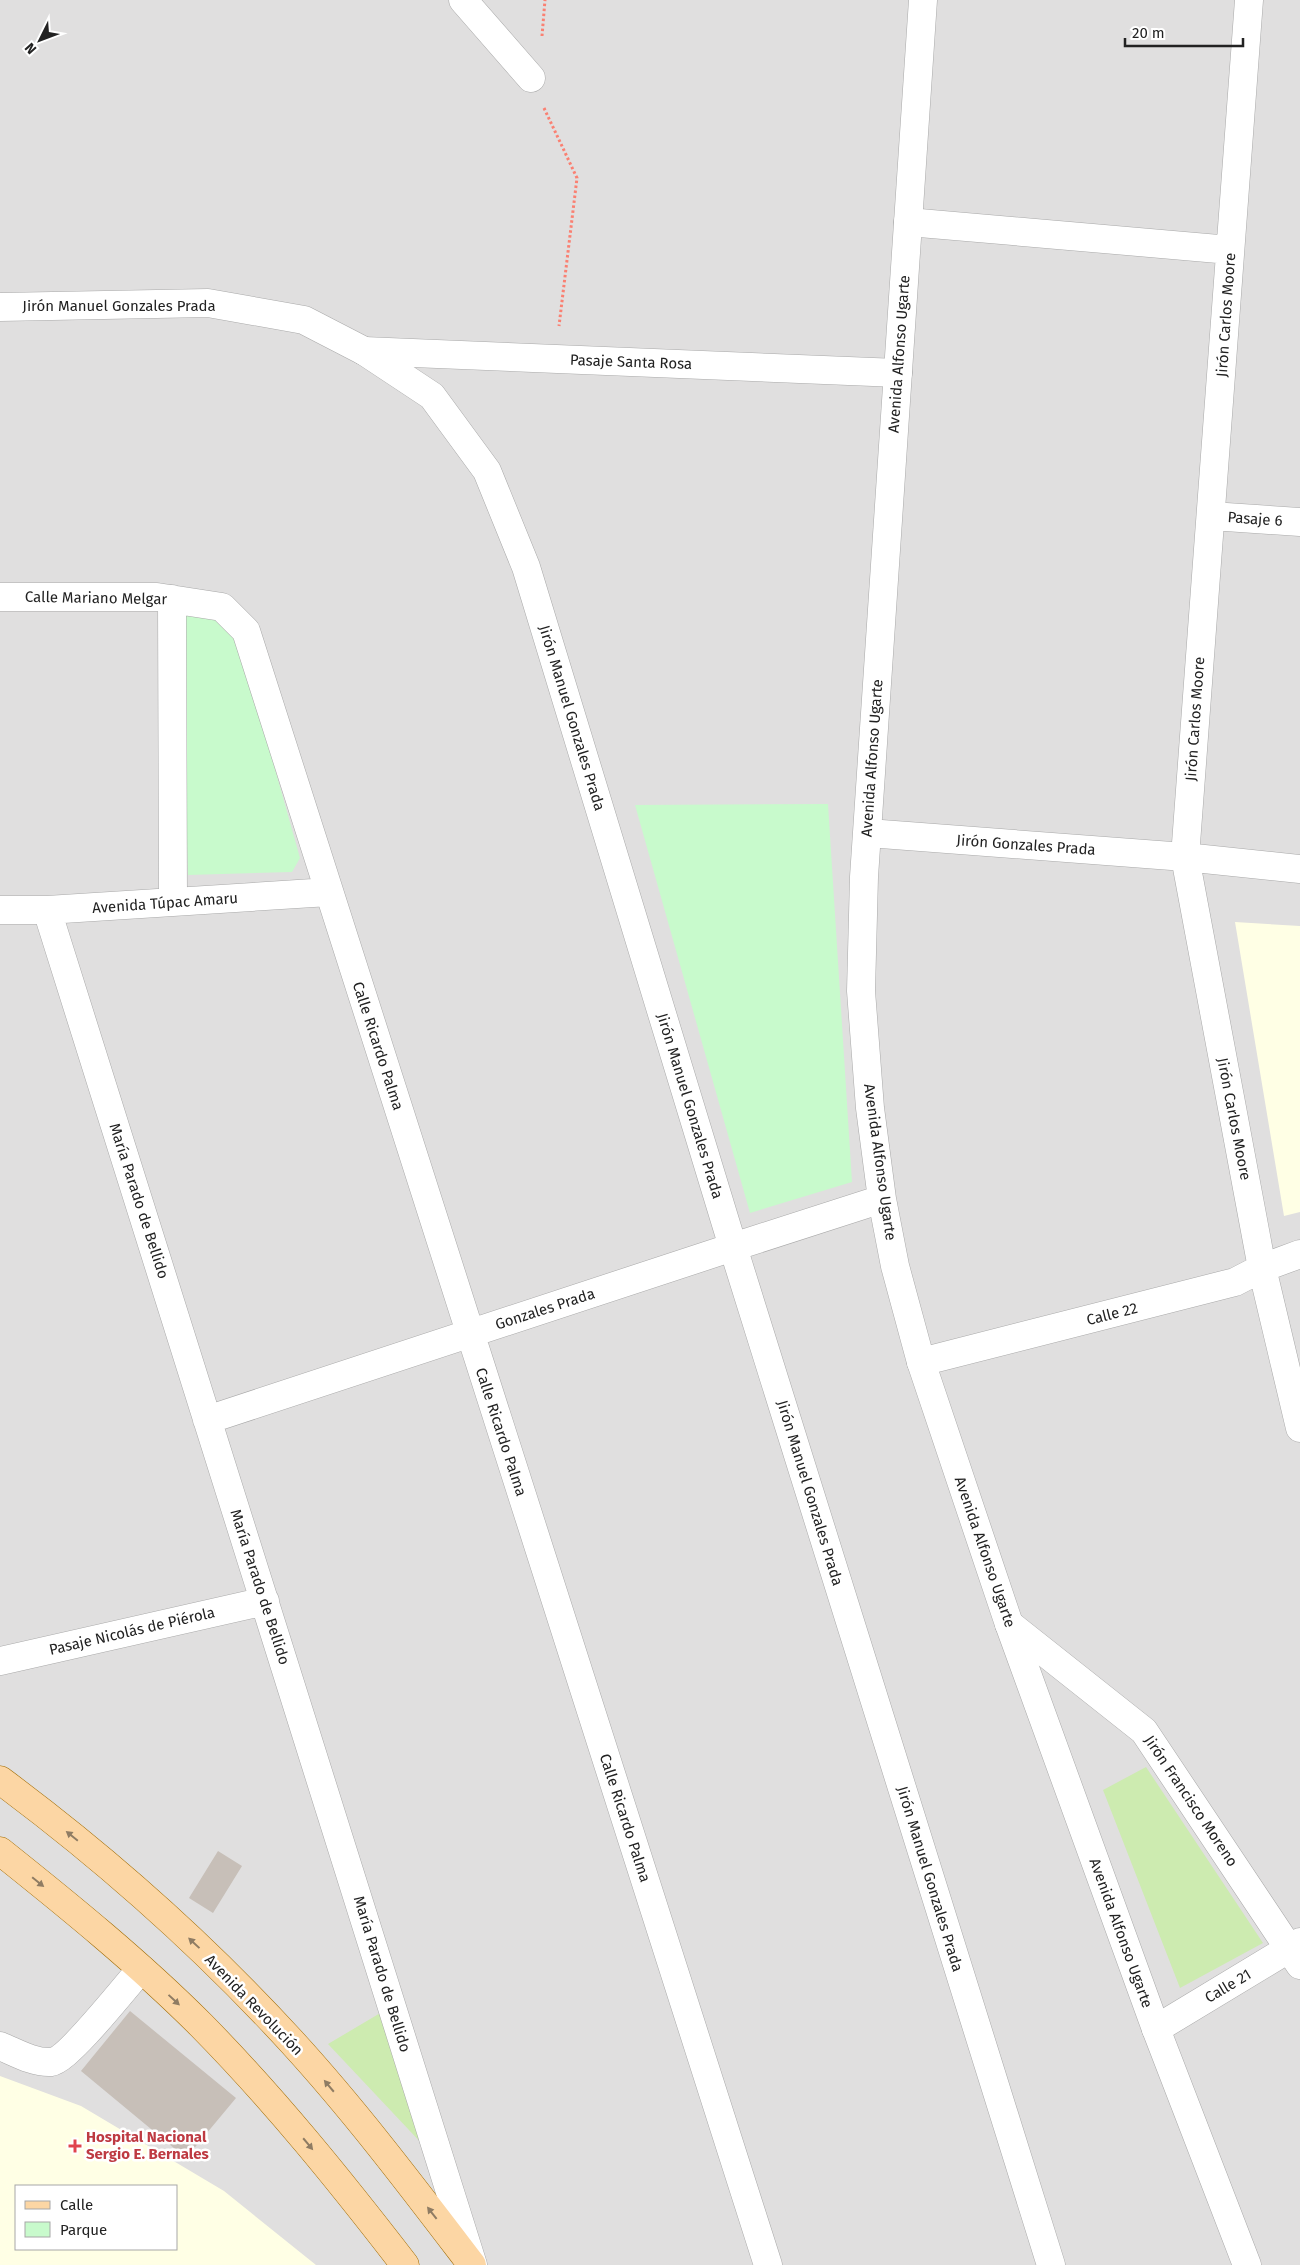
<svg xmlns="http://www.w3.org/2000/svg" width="1300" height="2265" viewBox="0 0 1300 2265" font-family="'Fira Sans',sans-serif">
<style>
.residential{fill:#e0dfdf;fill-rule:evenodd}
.education{fill:#ffffe5;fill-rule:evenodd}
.grass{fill:#cdebb0}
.park{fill:#c8facc}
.building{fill:#c7bfb8}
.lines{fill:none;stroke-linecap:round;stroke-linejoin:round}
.minor-casing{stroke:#a9a9a9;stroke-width:29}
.tertiary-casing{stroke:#a9a9a9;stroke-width:29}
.primary-casing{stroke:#a06b00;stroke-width:29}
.path{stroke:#fa8072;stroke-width:3;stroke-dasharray:2.5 2.5;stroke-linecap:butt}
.minor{stroke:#fff;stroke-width:28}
.tertiary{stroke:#fff;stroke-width:28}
.primary{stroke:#fcd6a4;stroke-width:28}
.oneway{fill:#8f7c63}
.health-dot{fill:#e0444e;stroke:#fff;stroke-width:2}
.labels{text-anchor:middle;stroke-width:5;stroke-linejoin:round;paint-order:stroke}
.street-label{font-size:15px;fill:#222;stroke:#fff}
.health-label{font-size:15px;font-weight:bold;fill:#be3a42;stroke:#fff;text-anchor:start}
</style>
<rect width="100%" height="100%" fill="#f2efe9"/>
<!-- residential -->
<path class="residential" d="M 0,0 L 1300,0 L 1300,2265 L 0,2265 ZM 16,2186 L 176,2186 L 176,2249 L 16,2249 Z"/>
<!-- education -->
<path class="education" d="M 1235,922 L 1300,926 L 1300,1212 L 1284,1216 Z
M 0,2076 L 81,2106 L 224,2191 L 316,2265 L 0,2265 ZM 176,2186 L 176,2249 L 16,2249 L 16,2186 Z"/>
<!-- grass -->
<path class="grass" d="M 1146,1767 L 1263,1943 L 1180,1988 L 1103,1790 Z
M 382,2012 L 425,2147 L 328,2044 Z"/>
<!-- park -->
<path class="park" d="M 181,612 C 217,614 221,618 241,648 L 300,858 L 292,872 L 188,875 Z
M 828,804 L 852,1182 L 750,1213 L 635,805 Z"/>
<!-- building -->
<path class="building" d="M 218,1851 L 242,1866 L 213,1913 L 189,1898 Z
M 130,2011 L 236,2098 L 186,2158 L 81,2071 Z"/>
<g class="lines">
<defs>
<path id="minor" d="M 463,0 L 531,78
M 1249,0 L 1185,857 L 1262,1268 L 1300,1428
M 908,222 L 1230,250
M 364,351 L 898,373
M 1211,516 L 1300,522
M 0,597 L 157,597 L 222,607 L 246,631 L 768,2265
M 172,599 L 173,902
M 868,833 L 1185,857 L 1300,869
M 0,910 L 47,910 L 329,892
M 47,910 L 473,2265
M 921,1362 L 1235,1282 L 1262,1268 L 1300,1254
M 207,1420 L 733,1247 L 1051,2265
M 1009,1624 L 1144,1731 L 1300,1965
M 0,1661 L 265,1601
M 1156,2029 L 1300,1942
M 0,2046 C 15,2052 33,2063 51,2062 C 68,2060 126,1986 141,1969"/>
<path id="tertiary" d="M 923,0 L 864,877 L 861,991 L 870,1108 L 882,1199 L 895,1266 L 921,1362 L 1009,1624 L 1156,2029 L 1247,2265
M 0,307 L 208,303 L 304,320 L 364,351 L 432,396 L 487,471 L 526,567 L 733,1247 L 882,1199"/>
<path id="primary" d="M 0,1780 C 105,1858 204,1946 292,2042 C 356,2112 414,2189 472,2265
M 0,1851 C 69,1906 139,1963 201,2025 C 275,2100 341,2182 405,2265"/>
</defs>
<!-- minor casing -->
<use href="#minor" class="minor-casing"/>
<!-- tertiary casing -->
<use href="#tertiary" class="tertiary-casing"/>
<!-- primary casing -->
<use href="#primary" class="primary-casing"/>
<!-- path -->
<path class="path" d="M 542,36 L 545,0
M 544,108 L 577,178 L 559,326"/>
<!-- minor -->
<use href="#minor" class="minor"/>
<!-- tertiary -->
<use href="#tertiary" class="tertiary"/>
<!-- primary -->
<use href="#primary" class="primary"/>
</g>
<!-- one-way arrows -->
<defs><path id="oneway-solid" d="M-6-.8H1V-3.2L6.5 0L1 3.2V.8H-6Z" transform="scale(1.25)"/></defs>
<g class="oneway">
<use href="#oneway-solid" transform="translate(72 1836) rotate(-141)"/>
<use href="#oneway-solid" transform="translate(38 1882) rotate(39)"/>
<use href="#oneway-solid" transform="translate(194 1943) rotate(-137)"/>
<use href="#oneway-solid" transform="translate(174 2000) rotate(43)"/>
<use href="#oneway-solid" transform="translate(329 2086) rotate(-130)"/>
<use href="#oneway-solid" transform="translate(308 2144) rotate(50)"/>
<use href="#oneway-solid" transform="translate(432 2213) rotate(-128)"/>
</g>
<!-- markers -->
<path class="health-dot" d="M72.5 2138.5h5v5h5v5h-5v5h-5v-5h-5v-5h5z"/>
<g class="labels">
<!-- street labels -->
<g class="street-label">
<text x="119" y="311">Jirón Manuel Gonzales Prada</text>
<text transform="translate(1226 315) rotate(-86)" y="5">Jirón Carlos Moore</text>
<text transform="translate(899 354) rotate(-86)" y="5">Avenida Alfonso Ugarte</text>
<text transform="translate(631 362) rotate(2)" y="5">Pasaje Santa Rosa</text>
<text transform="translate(1255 519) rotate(4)" y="5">Pasaje 6</text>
<text transform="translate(96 598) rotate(1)" y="5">Calle Mariano Melgar</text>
<text transform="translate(572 718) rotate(73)" y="5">Jirón Manuel Gonzales Prada</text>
<text transform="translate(1195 719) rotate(-86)" y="5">Jirón Carlos Moore</text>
<text transform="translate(872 758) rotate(-86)" y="5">Avenida Alfonso Ugarte</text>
<text transform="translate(1026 845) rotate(4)" y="5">Jirón Gonzales Prada</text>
<text transform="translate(165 903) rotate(-4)" y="5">Avenida Túpac Amaru</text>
<text transform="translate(378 1046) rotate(72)" y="5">Calle Ricardo Palma</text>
<text transform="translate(690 1106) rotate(73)" y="5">Jirón Manuel Gonzales Prada</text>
<text transform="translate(1234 1119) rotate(79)" y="5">Jirón Carlos Moore</text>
<text transform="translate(880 1162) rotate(82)" y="5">Avenida Alfonso Ugarte</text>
<text transform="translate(139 1201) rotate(72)" y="5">María Parado de Bellido</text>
<text transform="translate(545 1309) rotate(-18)" y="5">Gonzales Prada</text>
<text transform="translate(1112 1314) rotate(-14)" y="5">Calle 22</text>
<text transform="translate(501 1432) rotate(72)" y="5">Calle Ricardo Palma</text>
<text transform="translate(810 1493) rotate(73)" y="5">Jirón Manuel Gonzales Prada</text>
<text transform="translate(985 1552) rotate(71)" y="5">Avenida Alfonso Ugarte</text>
<text transform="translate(260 1587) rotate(72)" y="5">María Parado de Bellido</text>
<text transform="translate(132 1631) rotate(-13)" y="5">Pasaje Nicolás de Piérola</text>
<text transform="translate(1191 1801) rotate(56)" y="5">Jirón Francisco Moreno</text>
<text transform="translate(625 1818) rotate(72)" y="5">Calle Ricardo Palma</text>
<text transform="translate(930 1879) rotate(73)" y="5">Jirón Manuel Gonzales Prada</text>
<text transform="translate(1121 1933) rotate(70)" y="5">Avenida Alfonso Ugarte</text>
<text transform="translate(382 1974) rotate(73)" y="5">María Parado de Bellido</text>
<text transform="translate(1228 1986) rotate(-31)" y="5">Calle 21</text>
<text transform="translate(254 2005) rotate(46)" y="5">Avenida Revolución</text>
</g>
<!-- health labels -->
<g class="health-label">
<text x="86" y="2142">Hospital Nacional<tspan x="86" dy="17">Sergio E. Bernales</tspan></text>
</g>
</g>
<!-- legend -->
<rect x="15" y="2185" width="162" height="65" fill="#ffffff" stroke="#a7a7a7"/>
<rect x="25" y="2201" width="25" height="8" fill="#fcd6a4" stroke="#a7a7a7"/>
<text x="60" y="2210" font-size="15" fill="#222222">Calle</text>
<rect x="25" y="2222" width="25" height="15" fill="#c8facc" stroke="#a7a7a7"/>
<text x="60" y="2235" font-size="15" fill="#222222">Parque</text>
<!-- north arrow -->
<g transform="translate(40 40) rotate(228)" stroke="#ffffff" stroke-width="4" paint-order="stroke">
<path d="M0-4L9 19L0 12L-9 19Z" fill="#222222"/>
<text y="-8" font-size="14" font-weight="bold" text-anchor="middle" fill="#222222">N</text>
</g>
<!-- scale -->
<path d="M1125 38v8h118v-8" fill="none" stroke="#222222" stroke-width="2.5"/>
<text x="1132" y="38" font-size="15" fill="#222222" stroke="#ffffff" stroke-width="4" paint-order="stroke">20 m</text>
</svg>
